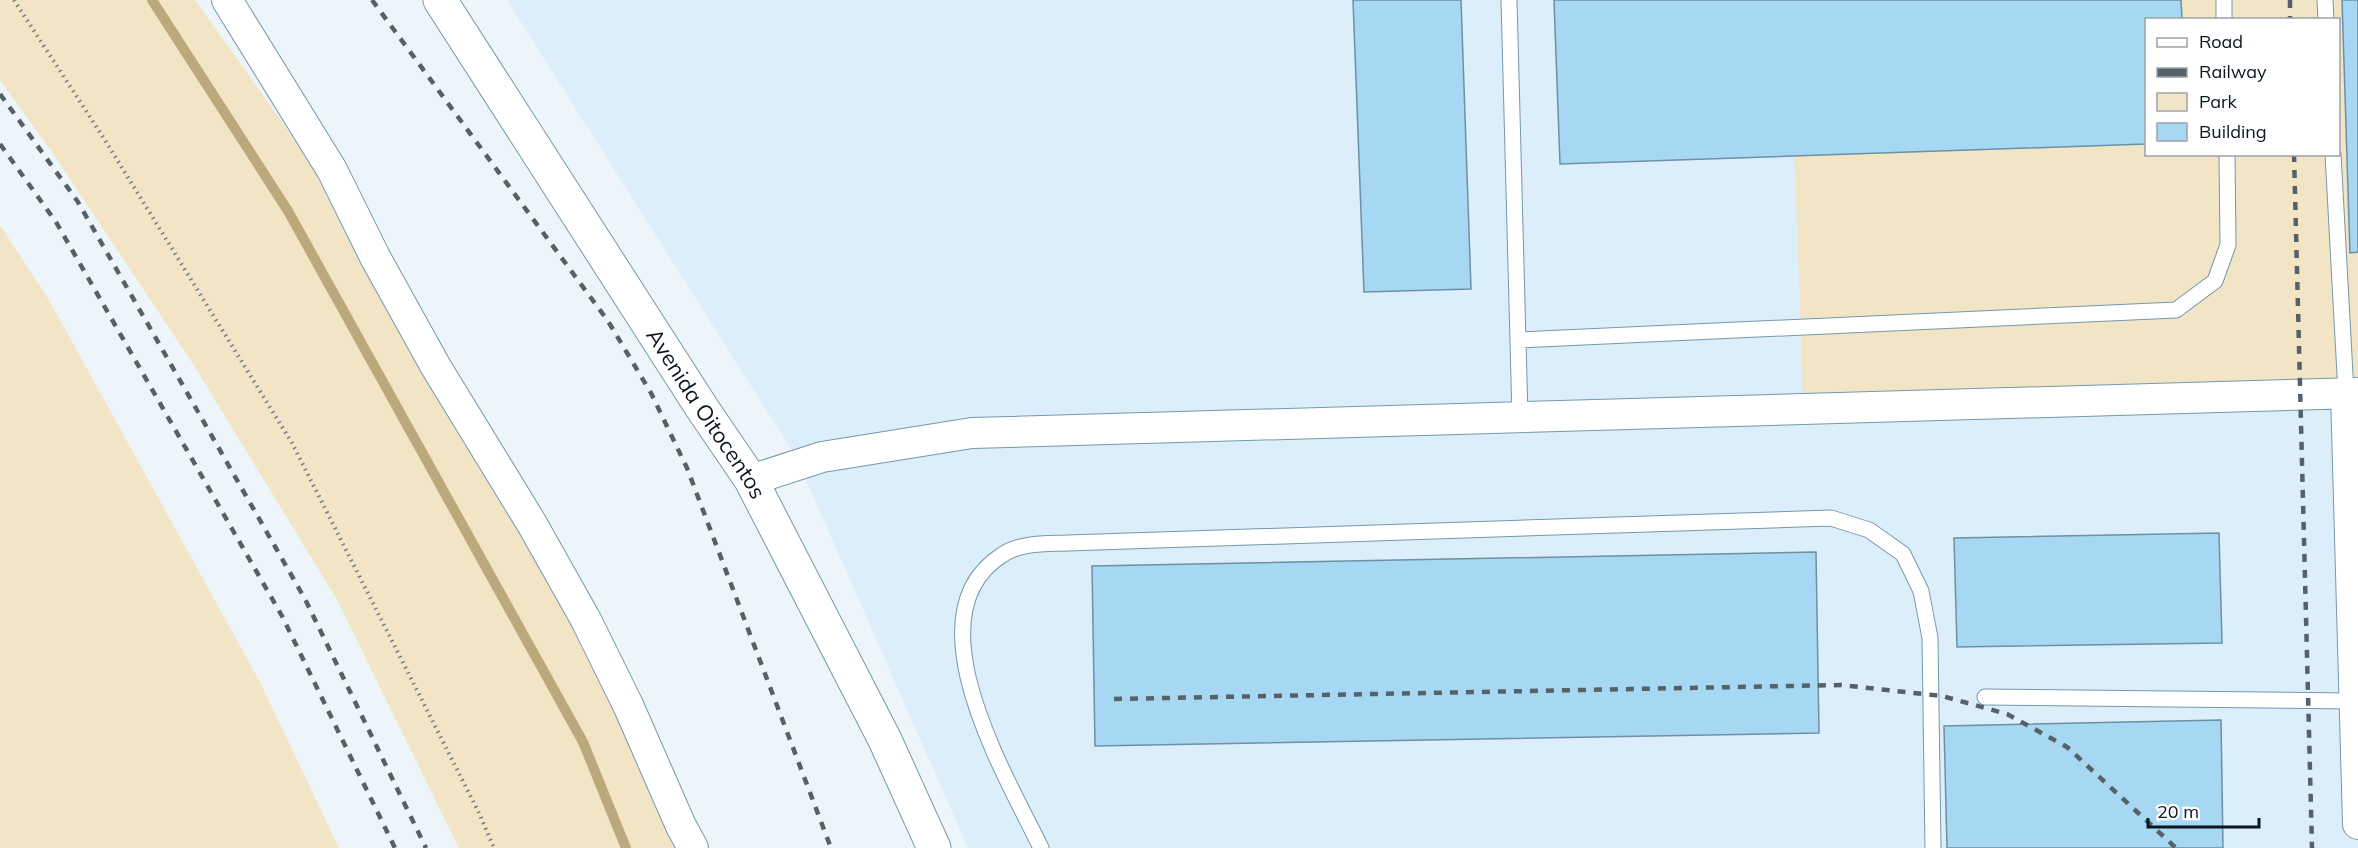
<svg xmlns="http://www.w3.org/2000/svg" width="2358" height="848" viewBox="0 0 2358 848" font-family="Mulish,sans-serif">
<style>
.built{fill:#dceef9;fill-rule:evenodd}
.green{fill:#f1e5c6;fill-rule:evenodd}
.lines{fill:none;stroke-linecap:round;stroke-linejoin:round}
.stream{stroke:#bba87c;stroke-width:10}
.building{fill:#a6d8f3;stroke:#6c90a4;stroke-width:1.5}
.service-casing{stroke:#7498ac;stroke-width:17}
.minor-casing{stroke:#7498ac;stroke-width:32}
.tertiary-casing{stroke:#7498ac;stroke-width:35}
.path{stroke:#727d84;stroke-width:4;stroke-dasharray:1.5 4.5;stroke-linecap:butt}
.service{stroke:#fff;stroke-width:15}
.minor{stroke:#fff;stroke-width:30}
.tertiary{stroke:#fff;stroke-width:33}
.rail{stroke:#556168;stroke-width:4.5;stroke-dasharray:8 8;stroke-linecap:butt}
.labels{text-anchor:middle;stroke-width:5;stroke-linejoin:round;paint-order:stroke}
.street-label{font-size:22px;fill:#09171f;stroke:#fff}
</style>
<rect width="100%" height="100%" fill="#eef5fa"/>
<!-- built -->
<path class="built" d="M 507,0 L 2358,0 L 2358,848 L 968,848 L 796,457 ZM 2146,20 L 2338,20 L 2338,154 L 2146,154 Z"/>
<!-- green -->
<path class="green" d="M 0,0 L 195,0 L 337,199 L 694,848 L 459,848 L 336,598 L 193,364 L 52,152 L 0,80 Z
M 1789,0 L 2358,0 L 2358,405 L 1804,423 ZM 2146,20 L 2338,20 L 2338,154 L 2146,154 Z
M 0,225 L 49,300 L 260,682 L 339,848 L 0,848 Z"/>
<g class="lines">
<!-- stream -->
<path class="stream" d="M 152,0 L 288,211 L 583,742 L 626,848"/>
</g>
<!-- building -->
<path class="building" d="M 1353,0 L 1461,0 L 1471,289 L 1364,292 Z
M 1554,0 L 2181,0 L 2182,20 L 2146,20 L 2146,144 L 1560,164 Z
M 2342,0 L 2358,0 L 2358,252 L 2350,253 Z
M 2219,533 L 2222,643 L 1957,647 L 1954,538 Z
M 1816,552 L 1819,733 L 1095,746 L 1092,566 Z
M 2221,720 L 2223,848 L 1947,848 L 1944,726 Z"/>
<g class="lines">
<defs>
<path id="service" d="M 1509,0 L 1520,417
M 2224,0 L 2224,20
M 2325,0 L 2326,20
M 2333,154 L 2346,393
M 1518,340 L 2176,310 L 2215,281 L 2228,245 L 2227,154
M 1985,697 L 2354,701
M 1041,848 C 1007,777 908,615 1002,555 C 1021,542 1047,544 1068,543 L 1831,518 L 1869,530 L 1903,554 L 1921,591 L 1930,638 L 1933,848"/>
<path id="minor" d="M 227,0 L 332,170 L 375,257 L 436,367 L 532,524 L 586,620 L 628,705 L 681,826 L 693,848
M 2346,393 L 2358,824
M 751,480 L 822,457 L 972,433 L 2358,393"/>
<g id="tertiary">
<path id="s1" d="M 440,0 L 702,408 L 751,480 L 885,740 L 934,848"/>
</g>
</defs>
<!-- service casing -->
<use href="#service" class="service-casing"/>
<!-- minor casing -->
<use href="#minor" class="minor-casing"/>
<!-- tertiary casing -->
<use href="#tertiary" class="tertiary-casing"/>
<!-- path -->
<path class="path" d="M 14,0 L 103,137 L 292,443 L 479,813 L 494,848"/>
<!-- service -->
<use href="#service" class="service"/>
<!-- minor -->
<use href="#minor" class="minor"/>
<!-- tertiary -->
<use href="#tertiary" class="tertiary"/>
<!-- rail -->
<path class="rail" d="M 372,0 L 608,321 L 651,393 L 687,468 L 831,848
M 2290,0 L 2290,20
M 0,94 L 78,202 L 305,599 L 426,848
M 0,144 L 56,222 L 282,616 L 395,848
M 2294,154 L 2312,848
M 1114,699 L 1841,685 L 1942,696 L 2007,714 L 2067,747 L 2176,848"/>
</g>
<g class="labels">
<!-- street labels -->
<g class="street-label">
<text dy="8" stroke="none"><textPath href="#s1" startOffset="492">Avenida Oitocentos</textPath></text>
</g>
</g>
<!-- legend -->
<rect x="2145" y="18" width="195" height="138" fill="#ffffff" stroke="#9da2a5" stroke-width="1.5"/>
<rect x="2157" y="38" width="30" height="9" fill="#ffffff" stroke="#9da2a5" stroke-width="1.5"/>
<text x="2199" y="48" font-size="18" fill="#09171f">Road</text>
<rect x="2157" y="68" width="30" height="9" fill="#556168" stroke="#9da2a5" stroke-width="1.5"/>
<text x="2199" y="78" font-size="18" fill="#09171f">Railway</text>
<rect x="2157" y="93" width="30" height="18" fill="#f1e5c6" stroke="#9da2a5" stroke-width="1.5"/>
<text x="2199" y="108" font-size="18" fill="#09171f">Park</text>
<rect x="2157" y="123" width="30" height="18" fill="#a6d8f3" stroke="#9da2a5" stroke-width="1.5"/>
<text x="2199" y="138" font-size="18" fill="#09171f">Building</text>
<!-- scale -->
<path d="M2148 818v9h111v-9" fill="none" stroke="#09171f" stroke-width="3"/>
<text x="2157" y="818" font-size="18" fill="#09171f" stroke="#ffffff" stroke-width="4.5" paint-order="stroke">20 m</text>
</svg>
